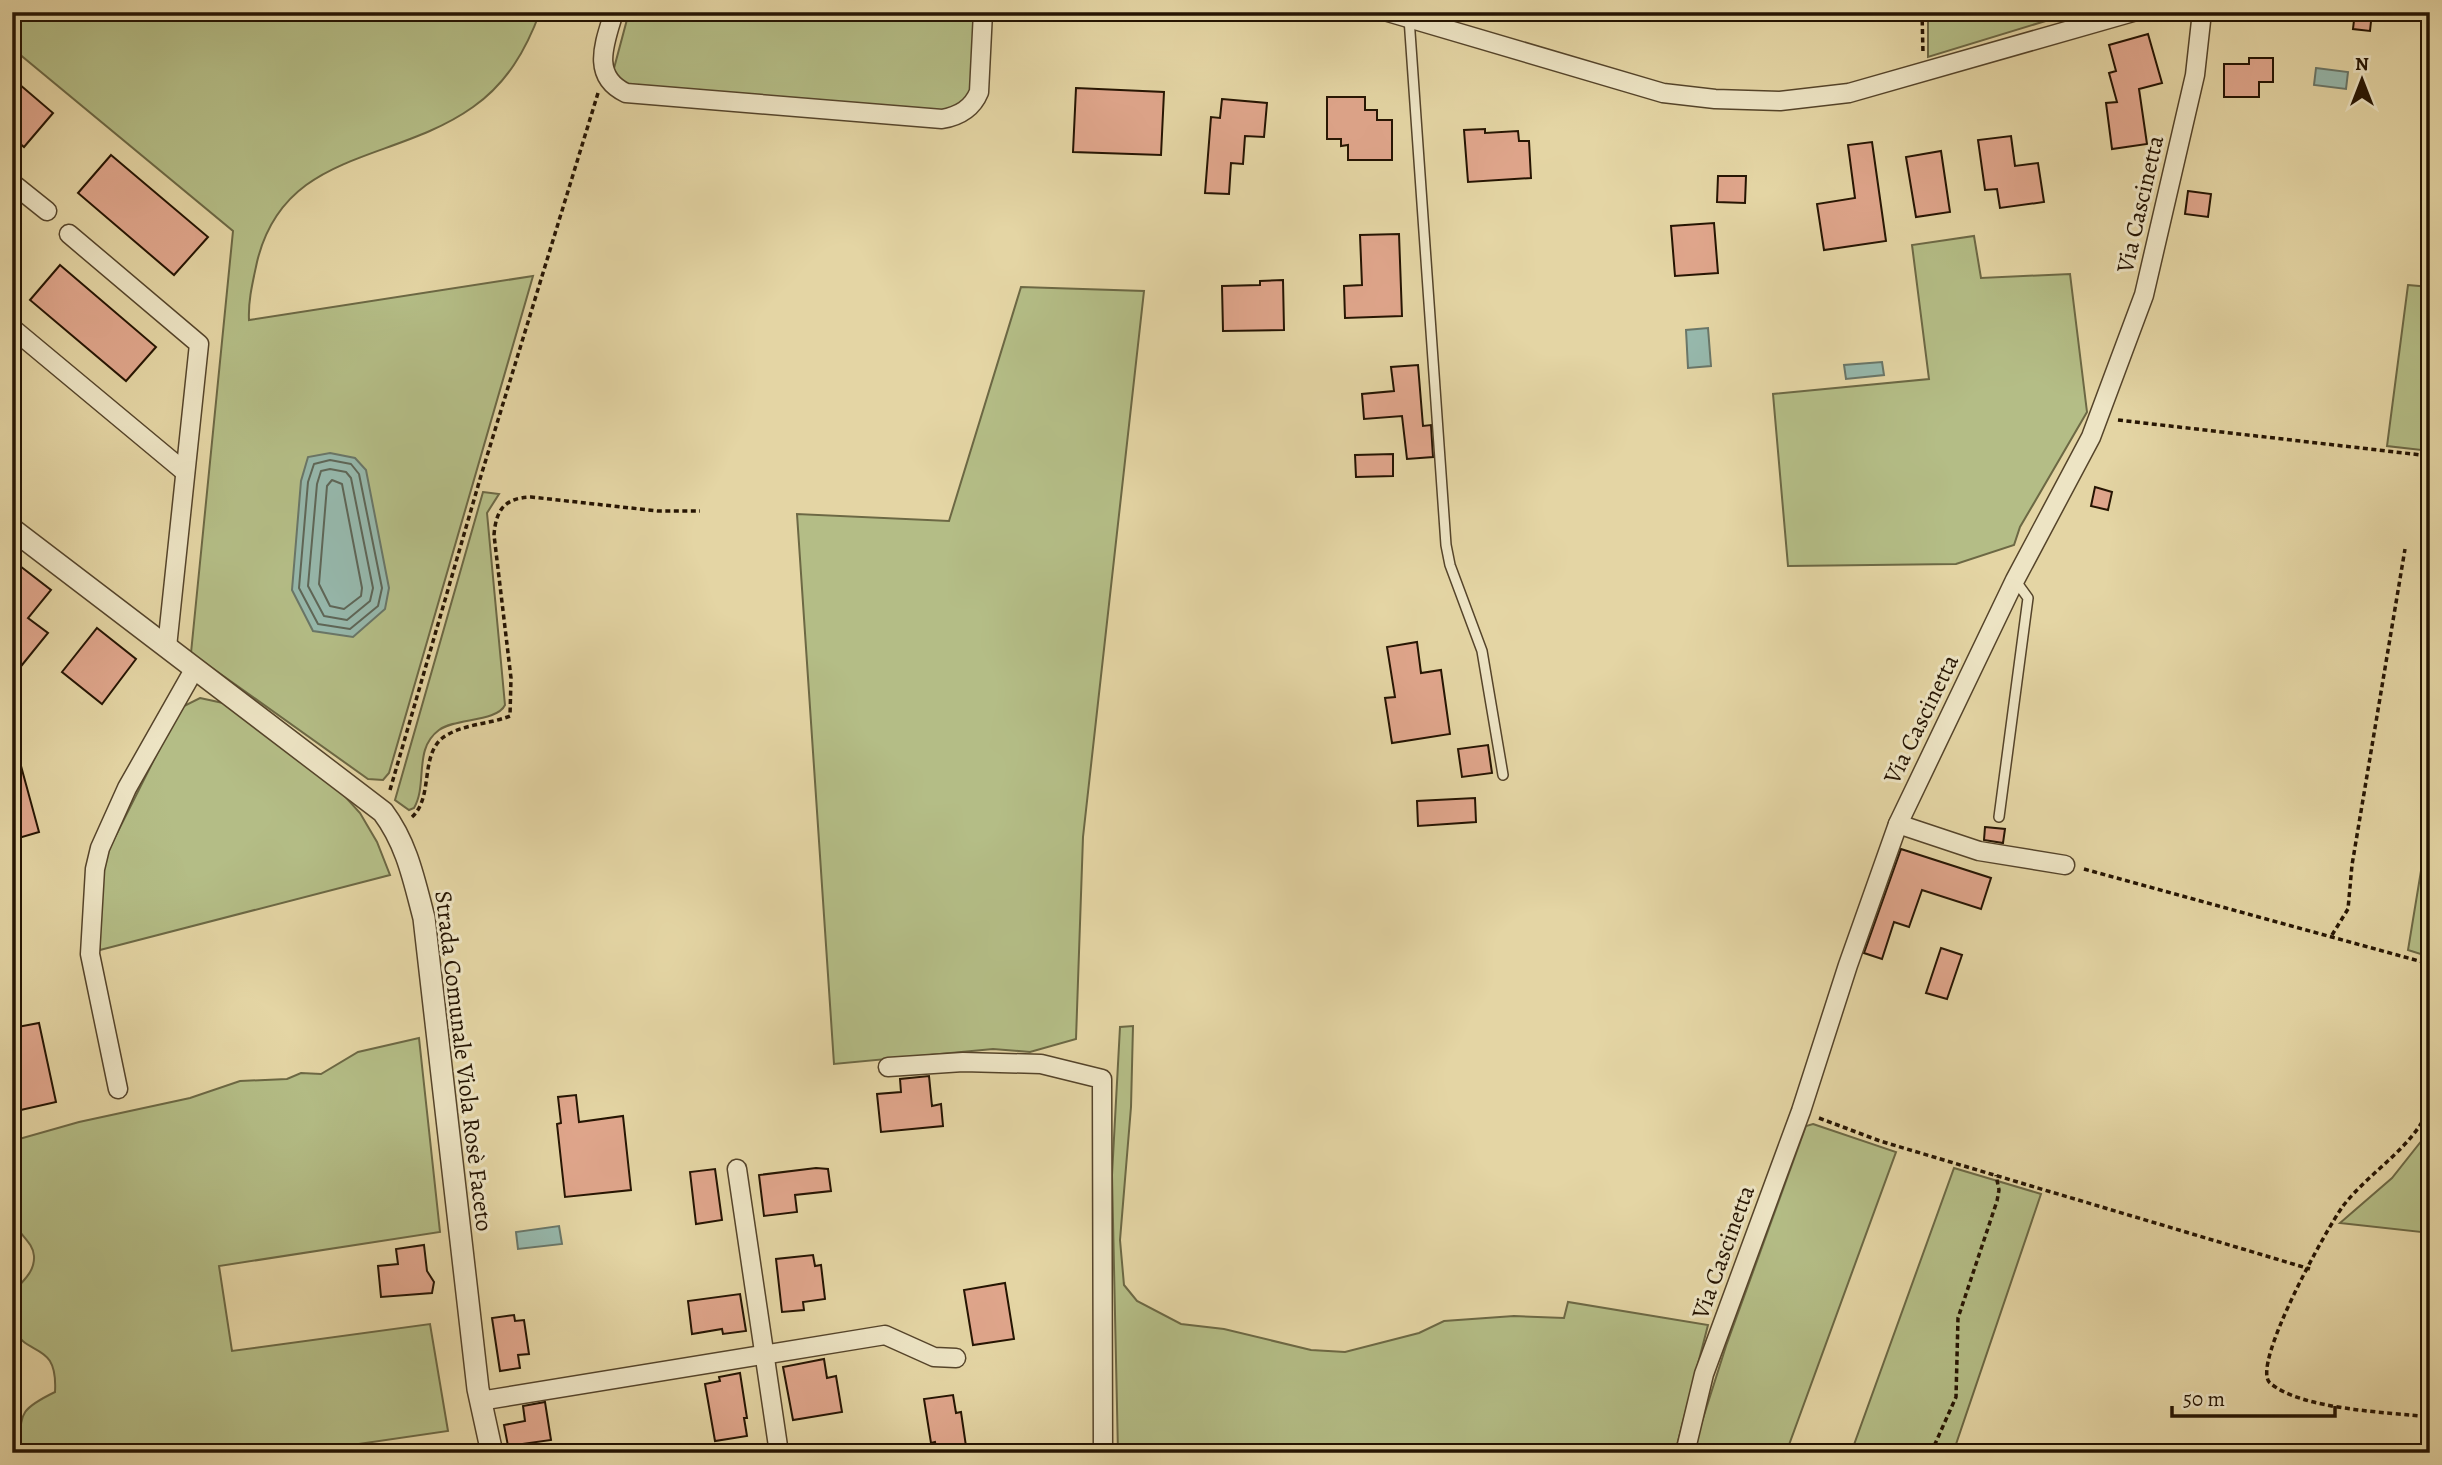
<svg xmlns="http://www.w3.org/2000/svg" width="2442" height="1465" viewBox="0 0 2442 1465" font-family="Alegreya,serif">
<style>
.green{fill:#b4bd86;stroke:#6c6844;stroke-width:2}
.water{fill:#96b8ac;stroke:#697668;stroke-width:2}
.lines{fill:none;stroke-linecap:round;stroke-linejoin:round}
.shore{stroke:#5e6657;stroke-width:2}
.building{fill:#e0a68c;stroke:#251402;stroke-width:2}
.service-casing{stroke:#55442a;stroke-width:12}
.minor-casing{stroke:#55442a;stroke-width:21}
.tertiary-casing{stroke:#55442a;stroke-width:24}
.path{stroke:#251402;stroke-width:3.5;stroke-dasharray:5 3.5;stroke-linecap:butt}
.service{stroke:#ede4c4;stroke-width:9}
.minor{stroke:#ede4c4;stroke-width:18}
.tertiary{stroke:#ede4c4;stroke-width:21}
.labels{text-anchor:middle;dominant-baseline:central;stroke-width:6;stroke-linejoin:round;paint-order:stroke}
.street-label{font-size:24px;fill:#251402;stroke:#ede4c4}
</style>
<rect width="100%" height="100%" fill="#e4d5a4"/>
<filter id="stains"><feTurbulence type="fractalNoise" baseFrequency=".00286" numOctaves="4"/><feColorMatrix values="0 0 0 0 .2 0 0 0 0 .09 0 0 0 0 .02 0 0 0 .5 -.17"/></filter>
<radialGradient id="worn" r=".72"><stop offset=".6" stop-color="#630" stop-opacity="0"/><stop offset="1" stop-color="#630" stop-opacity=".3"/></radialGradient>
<g class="green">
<path d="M12,12H540C526,50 507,83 473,107C393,164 284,149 257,262C253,281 248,300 249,320L533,276L389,773L383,780L368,779L191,653L233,231L12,48Z"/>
<path d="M629,12H976L974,85L965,103L940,114L631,88L613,72Z"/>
<path d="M1928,12H2075L1928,57Z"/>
<path d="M1974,236L1981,278L2070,274L2087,412L2020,527L2014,545L1956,564L1788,566L1773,394L1929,379L1912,245Z"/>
<path d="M2408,285L2430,287V451L2387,446Z"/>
<path d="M1021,287L1144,291L1083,837L1076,1039L1030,1052L993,1049L834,1064L797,514L949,521Z"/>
<path d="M483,492L499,494L487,513L505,705C497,722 455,718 439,730C413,749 428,784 414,808L409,810L395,800Z"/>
<path d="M200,698L223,703L333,783L360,813L377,842L390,875L100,950L96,927L102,863L180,708Z"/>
<path d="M2430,816V957L2408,950Z"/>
<path d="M1133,1026L1131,1107L1120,1240L1124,1285L1137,1301L1181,1324L1224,1329L1311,1350L1345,1352L1419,1333L1444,1321L1514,1316L1564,1318L1568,1302L1708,1325L1675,1453H1118L1112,1175L1120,1027Z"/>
<path d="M419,1038L440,1232L219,1266L232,1351L430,1324L448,1431L297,1453H19C22,1414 16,1411 55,1392C58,1339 26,1359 13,1327C10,1317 12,1303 12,1293C22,1282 35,1272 34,1256C33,1241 17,1234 13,1219C8,1195 12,1166 12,1141L79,1122L190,1098L240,1081L287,1079L301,1073L321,1074L358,1052Z"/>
<path d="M1813,1124L1896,1152L1786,1453H1692L1726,1346L1806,1126Z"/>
<path d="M2430,1130V1233L2340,1223L2392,1178Z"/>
<path d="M1954,1168L2041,1194L1953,1453H1851Z"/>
</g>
<g class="water">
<path d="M2316,68L2348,72L2346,89L2314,85Z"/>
<path d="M1708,328L1711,366L1688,368L1686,330Z"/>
<path d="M1882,362L1884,375L1846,379L1844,365Z"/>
<path d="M330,453L355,458L366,470L389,588L385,609L353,637L313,631L292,590L301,481L308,457Z"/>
<path d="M559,1226L562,1244L518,1249L516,1232Z"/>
</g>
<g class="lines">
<g class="shore">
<path d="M330,460L351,464L359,474L382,588L378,606L350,629L318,624L299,588L308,482L314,464Z"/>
<path d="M330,469L346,472L351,478L373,588L370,601L347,620L324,616L308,586L317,484L321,471Z"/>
<path d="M332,480L342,484L362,588L361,596L344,609L330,606L319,584L327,486Z"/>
</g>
</g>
<g class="building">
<path d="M2355,12H2372L2370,31L2353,29Z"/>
<path d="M2148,34L2162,83L2139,89L2147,144L2112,149L2106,103L2117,102L2109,73L2116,71L2109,45Z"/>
<path d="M2249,58H2273V82H2259V97H2224V64H2249Z"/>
<path d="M12,78L53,113L24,147L12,137Z"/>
<path d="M1076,88L1164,92L1161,155L1073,152Z"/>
<path d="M1327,97H1365V110H1377V120H1392V160H1348V145L1341,146V139H1327Z"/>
<path d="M1222,99L1267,103L1264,137L1245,136L1243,164L1231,163L1229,194L1205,193L1211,117L1220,118Z"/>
<path d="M1485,129V133L1518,131L1519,141H1529L1531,178L1468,182L1464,130Z"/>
<path d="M2011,136L2015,166L2038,163L2044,202L2000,208L1997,189L1985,190L1978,140Z"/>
<path d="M1872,142L1886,241L1824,250L1817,204L1855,198L1848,145Z"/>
<path d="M1941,151L1950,212L1916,217L1906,157Z"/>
<path d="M111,155L208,237L174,275L78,193Z"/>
<path d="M1718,176H1746L1745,203L1717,202Z"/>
<path d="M2188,191L2211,194L2208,217L2185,214Z"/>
<path d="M1714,223L1718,273L1675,276L1671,226Z"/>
<path d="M1399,234L1402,316L1345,318L1344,286L1362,285L1360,235Z"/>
<path d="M60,265L156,347L126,381L30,300Z"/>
<path d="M1283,280L1284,330L1223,331L1222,286L1260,285V281Z"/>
<path d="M1418,365L1423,426L1431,425L1433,457L1407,459L1402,416L1364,419L1362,394L1394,391L1391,367Z"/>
<path d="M1393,454V476L1356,477L1355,455Z"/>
<path d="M2095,487L2112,492L2108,510L2091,506Z"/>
<path d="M20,566L51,590L28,618L48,633L22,665L12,657V575Z"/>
<path d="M97,628L136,659L102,704L62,672Z"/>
<path d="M1417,642L1421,673L1441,670L1450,734L1392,743L1385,698L1395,697L1387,647Z"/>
<path d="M1488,745L1492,773L1462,777L1458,749Z"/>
<path d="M12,755H18L39,832L12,840Z"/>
<path d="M1475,798L1476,822L1418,826L1417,801Z"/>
<path d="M1985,827L2005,829L2003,843L1984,840Z"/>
<path d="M1901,849L1991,878L1981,909L1922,890L1909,927L1894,922L1882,959L1864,953Z"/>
<path d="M1941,948L1962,955L1947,999L1926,993Z"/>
<path d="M39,1023L56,1102L12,1112V1028Z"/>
<path d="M929,1076L932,1106L941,1104L943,1126L881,1132L877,1094L901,1092L900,1079Z"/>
<path d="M576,1095L579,1122L623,1116L631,1190L565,1197L557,1124L561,1123L558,1097Z"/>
<path d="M816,1168L828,1169L831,1191L795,1195L797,1212L764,1216L759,1175Z"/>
<path d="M715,1169L722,1220L696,1224L690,1172Z"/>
<path d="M424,1245L427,1271L434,1282L432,1293L381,1297L378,1266L398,1264L396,1249Z"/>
<path d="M813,1255L815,1266L821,1265L825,1299L803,1302L804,1310L782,1312L776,1259Z"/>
<path d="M1005,1283L1014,1339L973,1345L964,1290Z"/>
<path d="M740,1294L746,1331L723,1334L722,1329L692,1334L688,1301Z"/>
<path d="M514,1315L515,1321L524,1320L529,1354L518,1355L520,1368L500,1371L492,1318Z"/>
<path d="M824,1359L827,1378L836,1376L842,1412L793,1420L783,1367Z"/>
<path d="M740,1373L747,1418H744L747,1436L715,1441L705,1384L720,1381L719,1377Z"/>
<path d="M953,1395L956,1413L961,1412L967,1453H937L935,1442L931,1443L924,1399Z"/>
<path d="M545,1402L551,1440L508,1446L504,1425L525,1421L523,1406Z"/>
</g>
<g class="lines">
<g class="service-casing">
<g id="service">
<path d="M1409,18L1446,545L1450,565L1482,651L1503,775"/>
<path d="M1999,817L2028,598L2015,580"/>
</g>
</g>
<g class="minor-casing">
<g id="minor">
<path d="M614,12C605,42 590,76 626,93L942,119C959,116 972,109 979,92L983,12"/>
<path d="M1388,12L1663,93L1715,99L1780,101L1849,93L2133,12"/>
<path d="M12,183L47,211"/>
<path d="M69,234L199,344L167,647"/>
<path d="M12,328L185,472"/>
<path d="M1898,824L1979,851L2065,865"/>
<path d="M888,1067L963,1062L1041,1064L1102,1079L1103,1453"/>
<path d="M118,1089L90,954L95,869L100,848L127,788L195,668"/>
<path d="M737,1169L779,1453"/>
<path d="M480,1401L885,1335L934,1357L956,1358"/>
<path d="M1685,1453L1704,1374L1801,1111L1848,965L1898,824L2015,580L2091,437L2144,295L2195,75L2202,12"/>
</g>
</g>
<g class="tertiary-casing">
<path id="tertiary" d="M12,529L383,812C407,844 414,880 424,918L478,1389L492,1453"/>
</g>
<g class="path">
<path d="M1922,12L1923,53"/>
<path d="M2118,420L2430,456"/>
<path d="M390,790L480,479L598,93"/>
<path d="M412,817C435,796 418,751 447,735C465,724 490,724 510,716L511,678L494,535C496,509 505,498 531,497L658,511H700"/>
<path d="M2084,869L2430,964"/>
<path d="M2332,935L2348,909L2352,865L2405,549"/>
<path d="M2430,1107C2412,1149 2370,1171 2343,1206C2327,1228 2250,1366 2270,1383C2302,1410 2387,1412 2430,1417"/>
<path d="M1819,1118L1880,1141L2310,1269"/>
<path d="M1931,1453L1956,1397L1958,1318L1997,1201L1999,1190L1996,1175"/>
</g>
<use href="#service" class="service"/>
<use href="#minor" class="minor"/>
<use href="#tertiary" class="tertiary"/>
</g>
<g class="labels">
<g class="street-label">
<text transform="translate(2140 204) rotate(-77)">Via Cascinetta</text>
<text transform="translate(1921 719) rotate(-64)">Via Cascinetta</text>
<text transform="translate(464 1061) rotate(83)">Strada Comunale Viola Rosè Faceto</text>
<text transform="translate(1723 1252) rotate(-70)">Via Cascinetta</text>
</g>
</g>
<rect width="2442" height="1465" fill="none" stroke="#e4d5a4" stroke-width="42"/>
<rect x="14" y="14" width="2414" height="1437" fill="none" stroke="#251402" stroke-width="3.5"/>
<rect x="21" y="21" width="2400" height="1423" fill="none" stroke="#251402" stroke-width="2"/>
<g transform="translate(2362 80)" stroke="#ede4c4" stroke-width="5" paint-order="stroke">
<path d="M0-5L12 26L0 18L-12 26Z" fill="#251402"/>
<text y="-10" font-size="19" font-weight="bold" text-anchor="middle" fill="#251402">N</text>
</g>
<path d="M2172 1406v10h163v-10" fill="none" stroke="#251402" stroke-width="3.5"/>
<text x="2183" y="1406" font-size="21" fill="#251402" stroke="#ede4c4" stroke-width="5" paint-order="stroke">50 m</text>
<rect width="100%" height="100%" filter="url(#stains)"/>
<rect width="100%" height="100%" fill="url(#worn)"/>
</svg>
